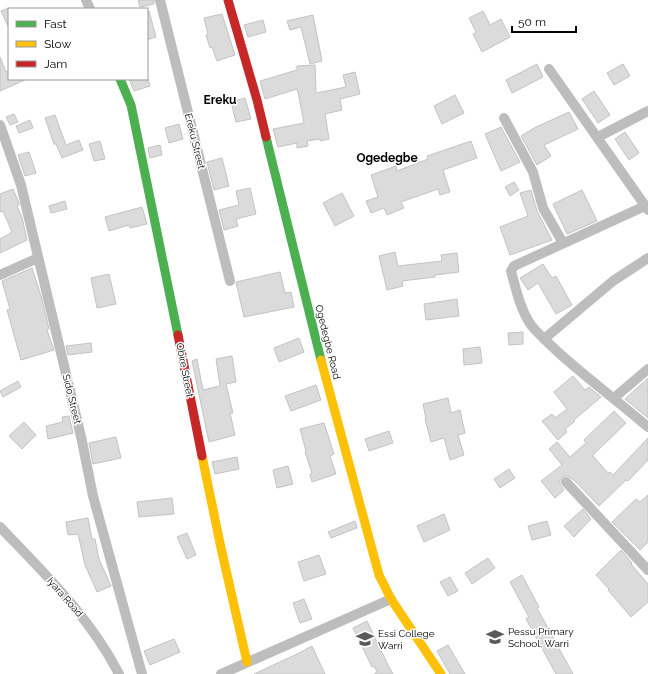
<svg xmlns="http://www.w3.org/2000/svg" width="648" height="674" viewBox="0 0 648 674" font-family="Raleway,sans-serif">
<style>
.building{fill:#dbdbdb;stroke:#c3c3c3}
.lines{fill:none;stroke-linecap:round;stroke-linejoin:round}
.street{stroke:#bdbdbd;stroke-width:10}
.fast{stroke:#4caf50;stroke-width:9}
.slow{stroke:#ffc107;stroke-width:9}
.jam{stroke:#c62828;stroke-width:9}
.labels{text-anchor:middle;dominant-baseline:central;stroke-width:3;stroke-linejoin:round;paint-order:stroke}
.street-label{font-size:10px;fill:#000;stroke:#fff}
.poi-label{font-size:10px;fill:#000;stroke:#fff;text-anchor:start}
.quarter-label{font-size:12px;font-weight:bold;fill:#000;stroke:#fff}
</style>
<rect width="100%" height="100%" fill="#fff"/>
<g class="building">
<path d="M138,0H154V4L140,7Z"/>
<path d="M9,8V28L1,11Z"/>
<path d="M149,11L156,37L147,40V12Z"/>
<path d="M483,11L490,25L501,19L510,37L482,52L473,34L476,32L469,18Z"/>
<path d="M222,14L235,55L217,61L212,47L210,48L206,35L208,34L204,18Z"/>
<path d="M313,15L322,61L310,64L301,27L290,30L287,21Z"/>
<path d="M263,20L266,32L248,37L244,25Z"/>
<path d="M0,57L6,72L9,71V79H27L0,91Z"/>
<path d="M537,64L543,77L512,93L506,80Z"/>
<path d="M623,64L630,76L614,85L607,73Z"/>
<path d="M315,65L316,93L346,87L343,75L355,72L360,94L340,99L342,110L325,114L329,139L320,141V139L307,141L308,146L297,148V143L278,147L273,129L304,123L298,92L297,89L265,99L260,81L297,70V66Z"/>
<path d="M129,79H148L150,86L134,91Z"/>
<path d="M594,91L610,115L598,123L582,99Z"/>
<path d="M455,95L464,113L442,124L434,106Z"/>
<path d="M245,98L251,119L236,122L231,102Z"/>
<path d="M569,112L578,129L544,145L551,156L537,165L521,136L534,128Z"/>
<path d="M14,114L18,122L10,125L6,117Z"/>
<path d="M55,115L66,145L79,140L83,150L62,158L56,144H54L45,118Z"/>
<path d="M30,120L33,128L19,133L16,126Z"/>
<path d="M179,124L183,139L169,143L165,128Z"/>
<path d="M501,127L520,162L501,171L485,134Z"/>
<path d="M625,132L639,153L629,160L615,139Z"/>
<path d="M100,141L105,159L94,161L89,144Z"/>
<path d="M471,141L477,158L443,170L450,192L440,195L438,189L401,202L404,208L387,215L384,208L371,213L366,201L378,197L371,175L396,166L397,171L428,159L427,156Z"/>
<path d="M160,145L162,155L150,158L148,148Z"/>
<path d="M29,152L36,173L25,176L18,155Z"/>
<path d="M222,158L229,186L214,190L207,162Z"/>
<path d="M514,182L519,190L510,196L505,187Z"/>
<path d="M250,188L256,214L236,219L238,226L224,230L219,210L239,205L236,191Z"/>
<path d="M13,189L19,203V205L17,206L22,217L27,240L0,253V239L12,232L3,211L0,212V194Z"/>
<path d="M531,190L537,211L552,240L510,255L500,227L528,216L520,193Z"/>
<path d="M582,190L597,221L567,234L553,204Z"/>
<path d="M342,193L354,216L335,226L323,203Z"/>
<path d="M65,201L67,209L51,213L49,206Z"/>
<path d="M142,207L147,224L130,228L129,225L109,231L105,217Z"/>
<path d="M395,252L398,266L442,261L441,255L457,253L459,272L435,275V277L402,281L403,286L387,290L379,256Z"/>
<path d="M543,264L552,278L556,276L572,305L556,314L538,283L528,290L520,278Z"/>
<path d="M32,268L42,299L49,329L47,330L54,350L21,360L7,310L10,309L2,281Z"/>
<path d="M280,272L285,293L291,292L294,307L244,317L236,282Z"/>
<path d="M109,274L116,304L97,308L91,278Z"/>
<path d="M457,299L459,316L426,320L424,304Z"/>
<path d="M523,332V344L509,345L508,333Z"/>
<path d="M299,338L304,352L279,362L274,348Z"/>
<path d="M91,343L92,352L68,355L66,346Z"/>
<path d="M480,347L482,363L464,365L463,349Z"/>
<path d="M232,356L236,382L226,384L233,413H230L235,435L209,442L192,361L197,359L203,390L220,386L216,359Z"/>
<path d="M573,376L585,390L589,387L601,397L574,420L575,421L565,429L567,432L558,440L542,421L552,414L555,418L567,409L554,392Z"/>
<path d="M648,378V418L625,399Z"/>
<path d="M18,381L21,387L3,397L0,391Z"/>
<path d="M316,385L321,400L291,411L285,396Z"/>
<path d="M448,398L451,413L460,410L465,433L458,435L464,455L450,460L444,438L431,442L425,419H426L423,404Z"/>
<path d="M614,411L626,423L593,455V456L608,473L610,472L613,475L648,438V460L628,481L626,480L599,506L575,481L568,476H564L560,480V484L564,490L555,498L541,481L562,465L549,449L557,442L570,457L586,443L584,440Z"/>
<path d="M69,416L73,433L48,439L46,426L63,422L62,417Z"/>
<path d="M24,422L36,435L22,449L9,436Z"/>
<path d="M324,423L334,454L330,456L336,474L312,482L310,474L312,473L305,452L306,451L300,429Z"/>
<path d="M389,431L393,443L369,451L365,439Z"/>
<path d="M116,437L121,458L93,464L89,443Z"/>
<path d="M237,457L239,469L215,474L212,462Z"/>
<path d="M288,466L293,484L277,488L273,470Z"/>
<path d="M509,469L515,478L500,488L494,479Z"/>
<path d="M648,495V542L640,550L612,522L636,499L640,502Z"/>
<path d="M172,498L174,514L139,517L137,502Z"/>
<path d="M583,509L591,519L574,537L564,526Z"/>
<path d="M444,514L450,530L424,542L417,526Z"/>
<path d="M88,518L92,539H95L99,559L111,586L97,592L85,565L78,534L68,535L66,522Z"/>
<path d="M355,521L357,528L331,538L328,532Z"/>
<path d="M547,521L551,535L532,540L528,526Z"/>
<path d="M187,533L196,555L187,559L177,537Z"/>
<path d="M621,550L632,563L631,564L648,584V602L631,617L608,590L609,589L596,575Z"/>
<path d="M319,555L326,574L304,581L298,562Z"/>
<path d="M488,558L495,568L472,584L465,573Z"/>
<path d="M522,575L539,607L537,608L573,674H556L526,619L529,617L510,582Z"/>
<path d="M450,577L458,591L448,596L440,582Z"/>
<path d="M304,599L312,619L300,623L293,603Z"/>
<path d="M367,621L389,667L393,674H374L377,672L374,666L372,667L353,628Z"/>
<path d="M174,639L180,652L150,665L144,651Z"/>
<path d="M448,645L465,674H450L437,651Z"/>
<path d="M312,646L325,674H254L299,653Z"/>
</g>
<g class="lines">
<g class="street">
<path d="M86,0L90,9"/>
<path d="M160,0L230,281"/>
<path d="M549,69L648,210"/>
<path d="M504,118L533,172L543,208L563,243"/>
<path d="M0,125L21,185L82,441L93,496L142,674"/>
<path d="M598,137L648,111"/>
<path d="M645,206L514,266L511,271C516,289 520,309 531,325C539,335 550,344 559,353C588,379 619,402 648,427"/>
<path d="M0,275L38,258"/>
<path d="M544,339L613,281L648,258"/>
<path d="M614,398L648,369"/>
<path d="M566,482L648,570"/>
<path d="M0,527C44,573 90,617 119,674"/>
<path d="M221,674L391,599"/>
</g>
<g class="fast">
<path d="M120,79L131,105L178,335"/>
<path d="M266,137L321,360"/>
</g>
<g class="slow">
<path d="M321,360L379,575L391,599L441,674"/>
<path d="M202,456L221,548L247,662"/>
</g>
<g class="jam">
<path d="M228,0L257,100L266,137"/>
<path d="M178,335L202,456"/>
</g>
</g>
<defs>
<g id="school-bare" transform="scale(1.38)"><path d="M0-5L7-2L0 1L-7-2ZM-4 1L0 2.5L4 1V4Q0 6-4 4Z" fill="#595959" stroke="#fff" stroke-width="2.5" paint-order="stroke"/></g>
</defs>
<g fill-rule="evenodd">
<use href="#school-bare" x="495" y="637"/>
<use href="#school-bare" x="365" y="639"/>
</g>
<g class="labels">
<g class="street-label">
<text transform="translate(195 141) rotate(76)">Ereku Street</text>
<text transform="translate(328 342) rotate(76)">Ogedegbe Road</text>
<text transform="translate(185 370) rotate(79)">Obire Street</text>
<text transform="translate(72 399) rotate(76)">Sido Street</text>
<text transform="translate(65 597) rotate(49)">Iyara Road</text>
</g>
<g class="poi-label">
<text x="508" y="631">Pessu Primary<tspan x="508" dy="12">School, Warri</tspan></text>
<text x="378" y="633">Essi College<tspan x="378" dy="12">Warri</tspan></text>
</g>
<g class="quarter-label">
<text x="220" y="100">Ereku</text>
<text x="387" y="158">Ogedegbe</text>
</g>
</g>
<rect x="8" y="8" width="140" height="72" fill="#ffffff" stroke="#999999"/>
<rect x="16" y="21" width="20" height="6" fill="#4caf50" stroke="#999999"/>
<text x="44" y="28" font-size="12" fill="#000000">Fast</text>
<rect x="16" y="41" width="20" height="6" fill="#ffc107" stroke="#999999"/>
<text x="44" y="48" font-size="12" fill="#000000">Slow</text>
<rect x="16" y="61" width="20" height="6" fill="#c62828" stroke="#999999"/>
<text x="44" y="68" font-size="12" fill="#000000">Jam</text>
<path d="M512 26v6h64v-6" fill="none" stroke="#000000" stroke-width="2"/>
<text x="518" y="26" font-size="12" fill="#000000" stroke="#ffffff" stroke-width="3" paint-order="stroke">50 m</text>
</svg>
